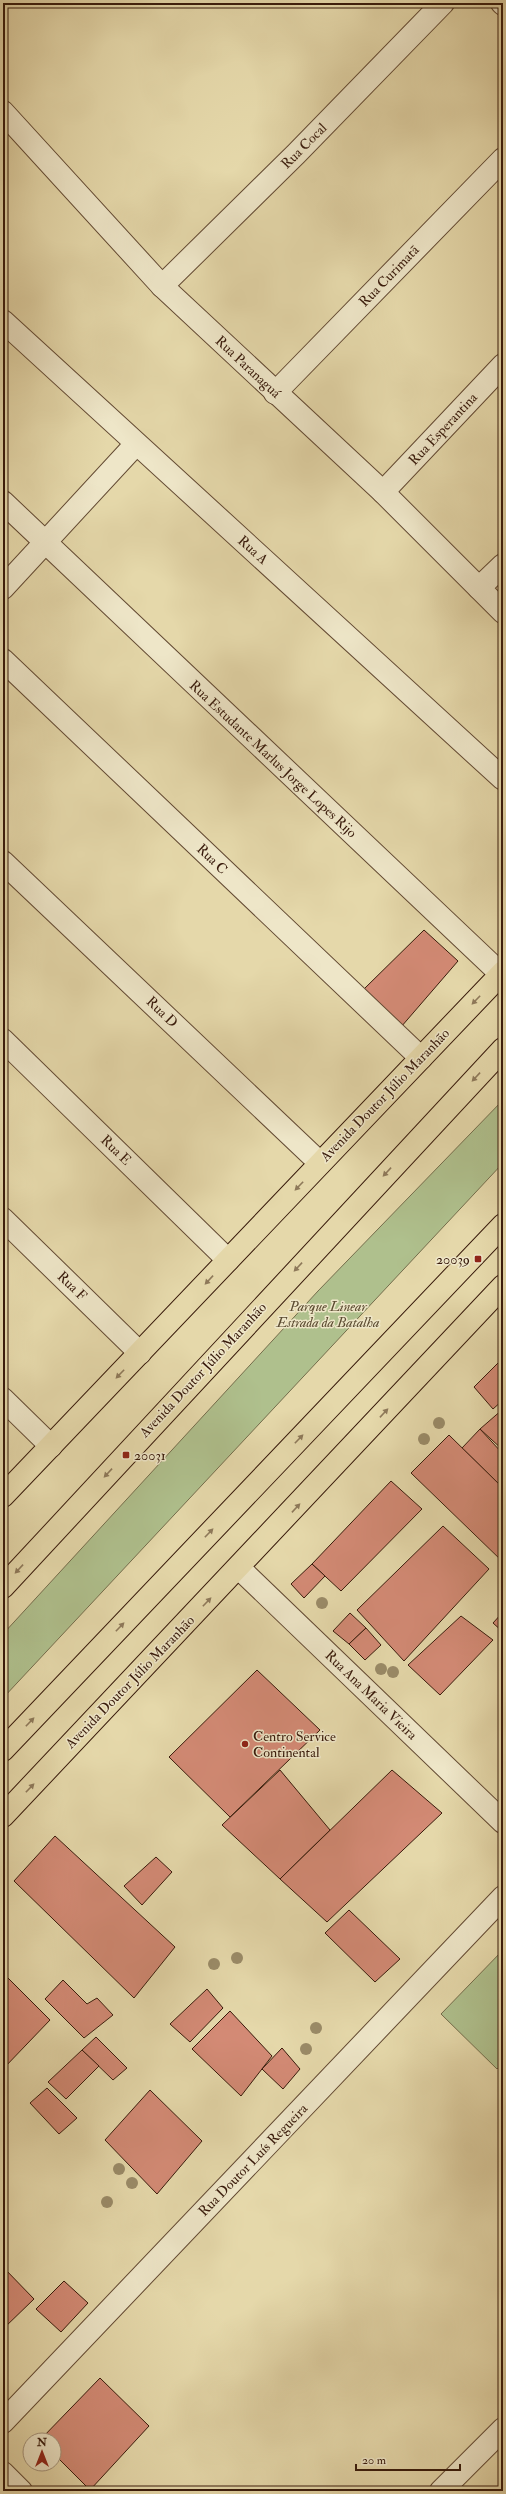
<svg xmlns="http://www.w3.org/2000/svg" width="506" height="2494" viewBox="0 0 506 2494" font-family="'IM FELL Double Pica',serif">
<style>
.green{fill:#afc08d;stroke:#746d4c}
.building{fill:#d38a75;stroke:#381a0b}
.lines{fill:none;stroke-linecap:round;stroke-linejoin:round}
.minor-casing{stroke:#634a33;stroke-width:24}
.major-casing{stroke:#381a0b;stroke-width:24}
.highway-casing{stroke:#381a0b;stroke-width:24}
.minor{stroke:#eee6c8;stroke-width:22}
.major{stroke:#e5d8aa;stroke-width:22}
.highway{stroke:#e5d8aa;stroke-width:22}
.tree{fill:#9a8b68}
.oneway{fill:#8e795a}
.poi-dot{fill:#8f2418;stroke:#eee6c8;stroke-width:1.5}
.labels{text-anchor:middle;dominant-baseline:central;stroke-width:3;stroke-linejoin:round;paint-order:stroke}
.street-label{font-size:14px;fill:#381a0b;stroke:#eee6c8}
.poi-label{font-size:14px;fill:#381a0b;stroke:#eee6c8;text-anchor:start}
.park-label{font-size:14px;font-style:italic;fill:#5c4c32;stroke:#eee6c8}
</style>
<rect width="100%" height="100%" fill="#e5d8aa"/>
<filter id="stains"><feTurbulence type="fractalNoise" baseFrequency=".005" numOctaves="4"/><feColorMatrix values="0 0 0 0 .2 0 0 0 0 .09 0 0 0 0 .02 0 0 0 .5 -.17"/></filter>
<radialGradient id="worn" r=".72"><stop offset=".6" stop-color="#630" stop-opacity="0"/><stop offset="1" stop-color="#630" stop-opacity=".3"/></radialGradient>
<g class="green">
<path d="M503,1100V1163L3,1698V1634L318,1291Z"/>
<path d="M503,1950V2063L497,2069L441,2014Z"/>
</g>
<g class="building">
<path d="M424,930L458,961L401,1027L363,990Z"/>
<path d="M503,1358V1390L501,1393L503,1400L493,1409L474,1387Z"/>
<path d="M503,1409V1450L480,1429Z"/>
<path d="M480,1429L503,1454V1488L462,1448Z"/>
<path d="M449,1435L503,1488V1562L411,1473Z"/>
<path d="M391,1481L422,1509L341,1591L312,1564Z"/>
<path d="M443,1526L489,1569L404,1661L357,1610Z"/>
<path d="M312,1564L325,1576L304,1598L291,1584Z"/>
<path d="M503,1612V1632L493,1623Z"/>
<path d="M350,1613L366,1628L349,1644L333,1631Z"/>
<path d="M461,1616L493,1640L440,1695L408,1665Z"/>
<path d="M366,1628L381,1645L365,1660L349,1644Z"/>
<path d="M257,1670L320,1730L230,1817L169,1757Z"/>
<path d="M280,1770L330,1830L280,1879L222,1825Z"/>
<path d="M392,1770L442,1813L327,1922L280,1879Z"/>
<path d="M55,1836L175,1947L134,1998L14,1881Z"/>
<path d="M156,1857L172,1872L142,1905L124,1886Z"/>
<path d="M349,1910L400,1959L375,1982L325,1933Z"/>
<path d="M3,1973L50,2020L3,2069Z"/>
<path d="M63,1980L87,2004L97,1998L113,2015L84,2038L45,1999Z"/>
<path d="M207,1989L223,2008L190,2042L170,2024Z"/>
<path d="M230,2011L272,2056L241,2096L192,2049Z"/>
<path d="M96,2037L127,2068L113,2080L82,2050Z"/>
<path d="M282,2048L300,2069L283,2089L262,2069Z"/>
<path d="M82,2050L99,2066L66,2099L48,2082Z"/>
<path d="M47,2088L77,2118L59,2134L30,2103Z"/>
<path d="M150,2090L202,2141L157,2194L105,2140Z"/>
<path d="M3,2267L34,2299L3,2329Z"/>
<path d="M64,2281L88,2303L61,2332L36,2309Z"/>
<path d="M100,2378L149,2426L90,2490L54,2454V2440H40Z"/>
</g>
<g class="lines">
<g class="minor-casing">
<g id="minor">
<path d="M502,3L503,4"/>
<path d="M3,112L162,286L383,492L503,612"/>
<path d="M162,286L296,154L443,3"/>
<path d="M3,321L503,779"/>
<path d="M275,393L503,159"/>
<path d="M383,492L503,365"/>
<path d="M3,502L501,974"/>
<path d="M3,588L136,444"/>
<path d="M479,588L503,565"/>
<path d="M3,660L421,1058"/>
<path d="M3,862L320,1163"/>
<path d="M3,1040L228,1260"/>
<path d="M3,1219L140,1353"/>
<path d="M3,1399L51,1446"/>
<path d="M239,1568L503,1822"/>
<path d="M3,2422L503,1897"/>
<path d="M3,2473L21,2491"/>
<path d="M441,2491L503,2429"/>
</g>
</g>
<g class="major-casing">
<g id="major">
<path d="M3,1496L503,972"/>
<path d="M3,1816L503,1286"/>
</g>
</g>
<g class="highway-casing">
<g id="highway">
<path d="M3,1587L503,1049"/>
<path d="M3,1750L503,1225"/>
</g>
</g>
<use href="#minor" class="minor"/>
<use href="#major" class="major"/>
<use href="#highway" class="highway"/>
</g>
<g class="tree">
<circle cx="439" cy="1423" r="6"/>
<circle cx="424" cy="1439" r="6"/>
<circle cx="322" cy="1603" r="6"/>
<circle cx="381" cy="1669" r="6"/>
<circle cx="393" cy="1672" r="6"/>
<circle cx="237" cy="1958" r="6"/>
<circle cx="214" cy="1964" r="6"/>
<circle cx="316" cy="2028" r="6"/>
<circle cx="306" cy="2049" r="6"/>
<circle cx="119" cy="2169" r="6"/>
<circle cx="132" cy="2183" r="6"/>
<circle cx="107" cy="2202" r="6"/>
</g>
<defs><path id="oneway-solid" d="M-6-.8H1V-3.2L6.5 0L1 3.2V.8H-6Z"/></defs>
<g class="oneway">
<use href="#oneway-solid" transform="translate(476 1000) rotate(134)"/>
<use href="#oneway-solid" transform="translate(476 1077) rotate(133)"/>
<use href="#oneway-solid" transform="translate(387 1172) rotate(133)"/>
<use href="#oneway-solid" transform="translate(299 1186) rotate(134)"/>
<use href="#oneway-solid" transform="translate(298 1267) rotate(133)"/>
<use href="#oneway-solid" transform="translate(209 1280) rotate(133)"/>
<use href="#oneway-solid" transform="translate(120 1374) rotate(134)"/>
<use href="#oneway-solid" transform="translate(384 1413) rotate(-47)"/>
<use href="#oneway-solid" transform="translate(299 1439) rotate(-46)"/>
<use href="#oneway-solid" transform="translate(108 1473) rotate(133)"/>
<use href="#oneway-solid" transform="translate(296 1508) rotate(-47)"/>
<use href="#oneway-solid" transform="translate(209 1533) rotate(-46)"/>
<use href="#oneway-solid" transform="translate(19 1569) rotate(133)"/>
<use href="#oneway-solid" transform="translate(207 1602) rotate(-46)"/>
<use href="#oneway-solid" transform="translate(120 1627) rotate(-46)"/>
<use href="#oneway-solid" transform="translate(30 1722) rotate(-46)"/>
<use href="#oneway-solid" transform="translate(30 1788) rotate(-46)"/>
</g>
<g class="poi-dot">
<rect x="474" y="1255" width="8" height="8" rx="2"/>
<rect x="122" y="1451" width="8" height="8" rx="2"/>
<circle cx="245" cy="1744" r="4"/>
</g>
<g class="labels">
<g class="street-label">
<text transform="translate(304 146) rotate(-45)">Rua Cocal</text>
<text transform="translate(389 276) rotate(-46)">Rua Curimatã</text>
<text transform="translate(248 367) rotate(43)">Rua Paranaguá</text>
<text transform="translate(443 429) rotate(-47)">Rua Esperantina</text>
<text transform="translate(253 550) rotate(42)">Rua A</text>
<text transform="translate(273 759) rotate(43)">Rua Estudante Marlus Jorge Lopes Rijo</text>
<text transform="translate(212 859) rotate(44)">Rua C</text>
<text transform="translate(162 1012) rotate(44)">Rua D</text>
<text transform="translate(385 1095) rotate(-46)">Avenida Doutor Júlio Maranhão</text>
<text transform="translate(116 1150) rotate(44)">Rua E</text>
<text transform="translate(72 1286) rotate(44)">Rua F</text>
<text transform="translate(203 1370) rotate(-47)">Avenida Doutor Júlio Maranhão</text>
<text transform="translate(130 1682) rotate(-46)">Avenida Doutor Júlio Maranhão</text>
<text transform="translate(371 1695) rotate(44)">Rua Ana Maria Vieira</text>
<text transform="translate(253 2160) rotate(-46)">Rua Doutor Luís Regueira</text>
</g>
<g class="poi-label">
<text x="470" y="1259" text-anchor="end">20039</text>
<text x="134" y="1455">20031</text>
<text x="253" y="1736">Centro Service<tspan x="253" dy="16">Continental</tspan></text>
</g>
<g class="park-label">
<text x="328" y="1306">Parque Linear<tspan x="328" dy="16">Estrada da Batalha</tspan></text>
</g>
</g>
<rect width="506" height="2494" fill="none" stroke="#e5d8aa" stroke-width="16"/>
<rect x="4" y="4" width="498" height="2486" fill="none" stroke="#381a0b" stroke-width="2"/>
<rect x="8" y="8" width="490" height="2478" fill="none" stroke="#381a0b"/>
<g transform="translate(42 2452)"><circle r="19" fill="#eee6c8" stroke="#a5947c"/>
<path d="M0-3L7 15L0 10L-7 15Z" fill="#8f2418"/>
<text y="-6" font-size="11" font-weight="bold" text-anchor="middle" fill="#381a0b">N</text>
</g>
<path d="M356 2464v6h104v-6" fill="none" stroke="#381a0b" stroke-width="2"/>
<text x="362" y="2464" font-size="12" fill="#381a0b" stroke="#eee6c8" stroke-width="3" paint-order="stroke">20 m</text>
<rect width="100%" height="100%" filter="url(#stains)"/>
<rect width="100%" height="100%" fill="url(#worn)"/>
</svg>
